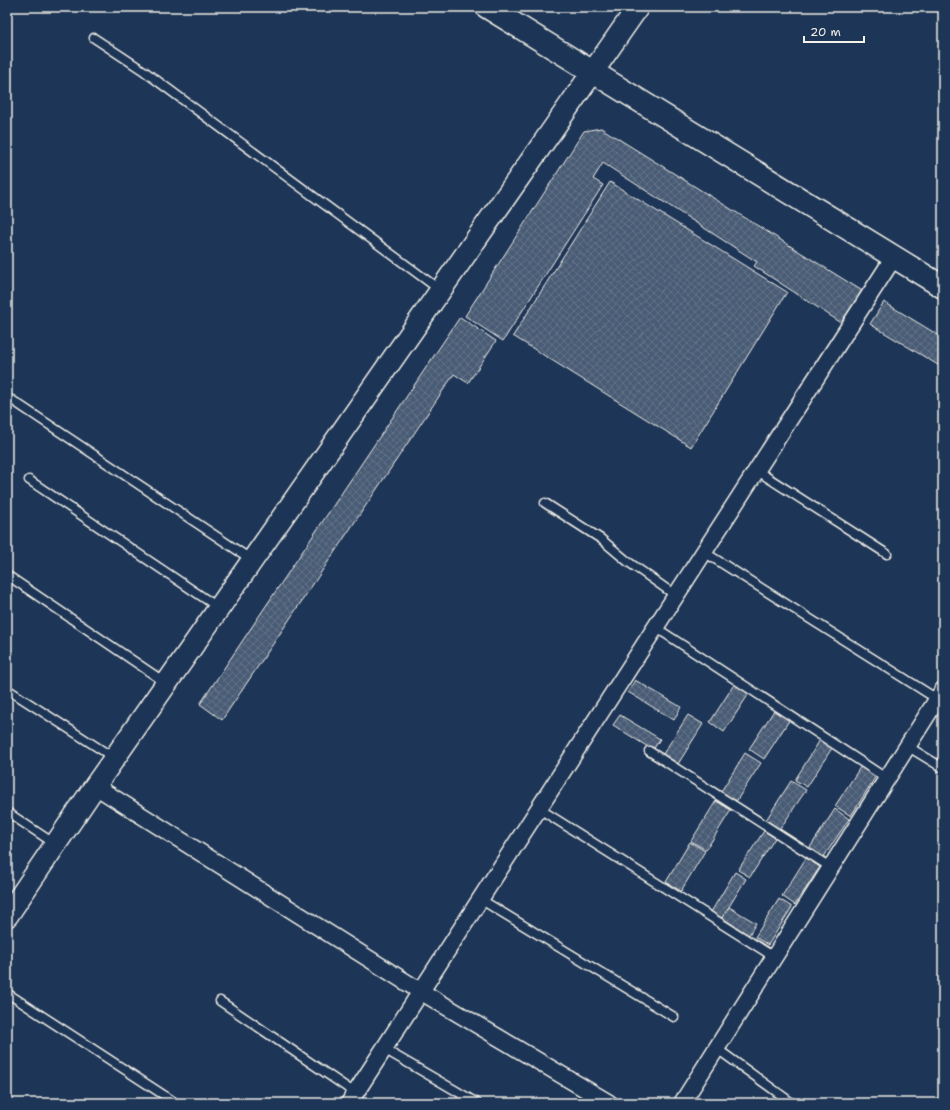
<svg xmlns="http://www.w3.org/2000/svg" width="950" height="1110" viewBox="0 0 950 1110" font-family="'Shantell Sans',sans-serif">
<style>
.building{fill:url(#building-cross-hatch);stroke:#f4f1e8}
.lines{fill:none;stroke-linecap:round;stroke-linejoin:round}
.service-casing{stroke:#f4f1e8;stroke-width:11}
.minor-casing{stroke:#f4f1e8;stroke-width:19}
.tertiary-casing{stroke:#f4f1e8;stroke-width:24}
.secondary-casing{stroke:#f4f1e8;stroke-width:25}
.service{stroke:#1d3557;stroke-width:8}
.minor{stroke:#1d3557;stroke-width:16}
.tertiary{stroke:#1d3557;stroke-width:21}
.secondary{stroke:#1d3557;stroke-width:22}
</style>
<defs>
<pattern id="building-cross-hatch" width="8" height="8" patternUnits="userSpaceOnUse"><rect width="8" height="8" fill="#485b74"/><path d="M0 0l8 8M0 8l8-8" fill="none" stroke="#637388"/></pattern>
</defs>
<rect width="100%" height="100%" fill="#1d3557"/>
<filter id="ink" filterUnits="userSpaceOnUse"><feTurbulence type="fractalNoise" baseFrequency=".025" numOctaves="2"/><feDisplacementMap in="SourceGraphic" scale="8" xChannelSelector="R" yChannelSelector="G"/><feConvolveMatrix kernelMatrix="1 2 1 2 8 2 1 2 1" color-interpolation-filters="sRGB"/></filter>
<g filter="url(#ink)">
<g class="building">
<path d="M601,128L864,292L843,324L754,266L757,262L603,163L593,179L603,185L503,341L465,316L584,131Z"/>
<path d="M610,182L787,292L691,447L513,336Z"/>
<path d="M884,302L943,338V368L870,324Z"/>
<path d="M460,317L496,341L468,383L454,374L222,720L200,704Z"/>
<path d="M635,680L681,707L674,720L628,692Z"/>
<path d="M735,683L750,692L724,732L710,722Z"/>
<path d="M775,709L790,719L764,759L749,749Z"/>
<path d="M620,715L660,739L653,750L613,725Z"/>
<path d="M688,715L703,724L678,764L663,754Z"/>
<path d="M820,740L832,748L807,787L795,780Z"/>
<path d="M745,753L761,763L735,803L720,793Z"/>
<path d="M861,766L876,776L851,816L835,806Z"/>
<path d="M791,781L806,790L780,829L766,820Z"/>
<path d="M716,801L731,810L706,850L691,841Z"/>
<path d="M835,809L849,819L823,858L809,849Z"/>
<path d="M764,831L775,838L750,877L738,870Z"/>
<path d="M690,842L705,851L681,891L666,882Z"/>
<path d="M806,858L820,867L795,905L782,896Z"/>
<path d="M735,872L746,879L722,918L711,912Z"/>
<path d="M779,899L792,907L768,945L755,937Z"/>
<path d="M729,907L756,923L749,935L722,918Z"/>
</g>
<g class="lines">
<g class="service-casing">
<g id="service">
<path d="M94,38L144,71L440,290"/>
<path d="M12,400L252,560"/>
<path d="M756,470L887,554"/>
<path d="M29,480L219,608"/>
<path d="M545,503L601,539L627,561L675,595"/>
<path d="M704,552L937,699"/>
<path d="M7,575L166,683"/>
<path d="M655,627L886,778"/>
<path d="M7,689L114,758"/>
<path d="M907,746L943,768"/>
<path d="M649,751L830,867"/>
<path d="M538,808L774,957"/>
<path d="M7,812L55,844"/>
<path d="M480,899L674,1017"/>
<path d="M7,993L176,1103"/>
<path d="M220,1001L355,1093"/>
<path d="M716,1048L792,1103"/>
<path d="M384,1049L477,1103"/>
</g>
</g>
<g class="minor-casing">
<g id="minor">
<path d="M95,786L420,991L609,1103"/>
<path d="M349,1103L894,257"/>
<path d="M682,1103L943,690"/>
</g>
</g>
<g class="tertiary-casing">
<path id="tertiary" d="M7,916L95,786L638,7"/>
</g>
<g class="secondary-casing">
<path id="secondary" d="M487,7L943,287"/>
</g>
<use href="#service" class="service"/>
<use href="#minor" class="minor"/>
<use href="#tertiary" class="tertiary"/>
<use href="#secondary" class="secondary"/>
</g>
</g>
<rect width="950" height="1110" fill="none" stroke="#1d3557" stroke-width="24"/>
<rect x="12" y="12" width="926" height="1086" fill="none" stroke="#f4f1e8" stroke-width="1.5" filter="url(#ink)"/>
<path d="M804 36v6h60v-6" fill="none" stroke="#f4f1e8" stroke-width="2"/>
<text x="810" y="36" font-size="12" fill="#f4f1e8" stroke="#1d3557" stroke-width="3" paint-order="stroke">20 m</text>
</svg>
